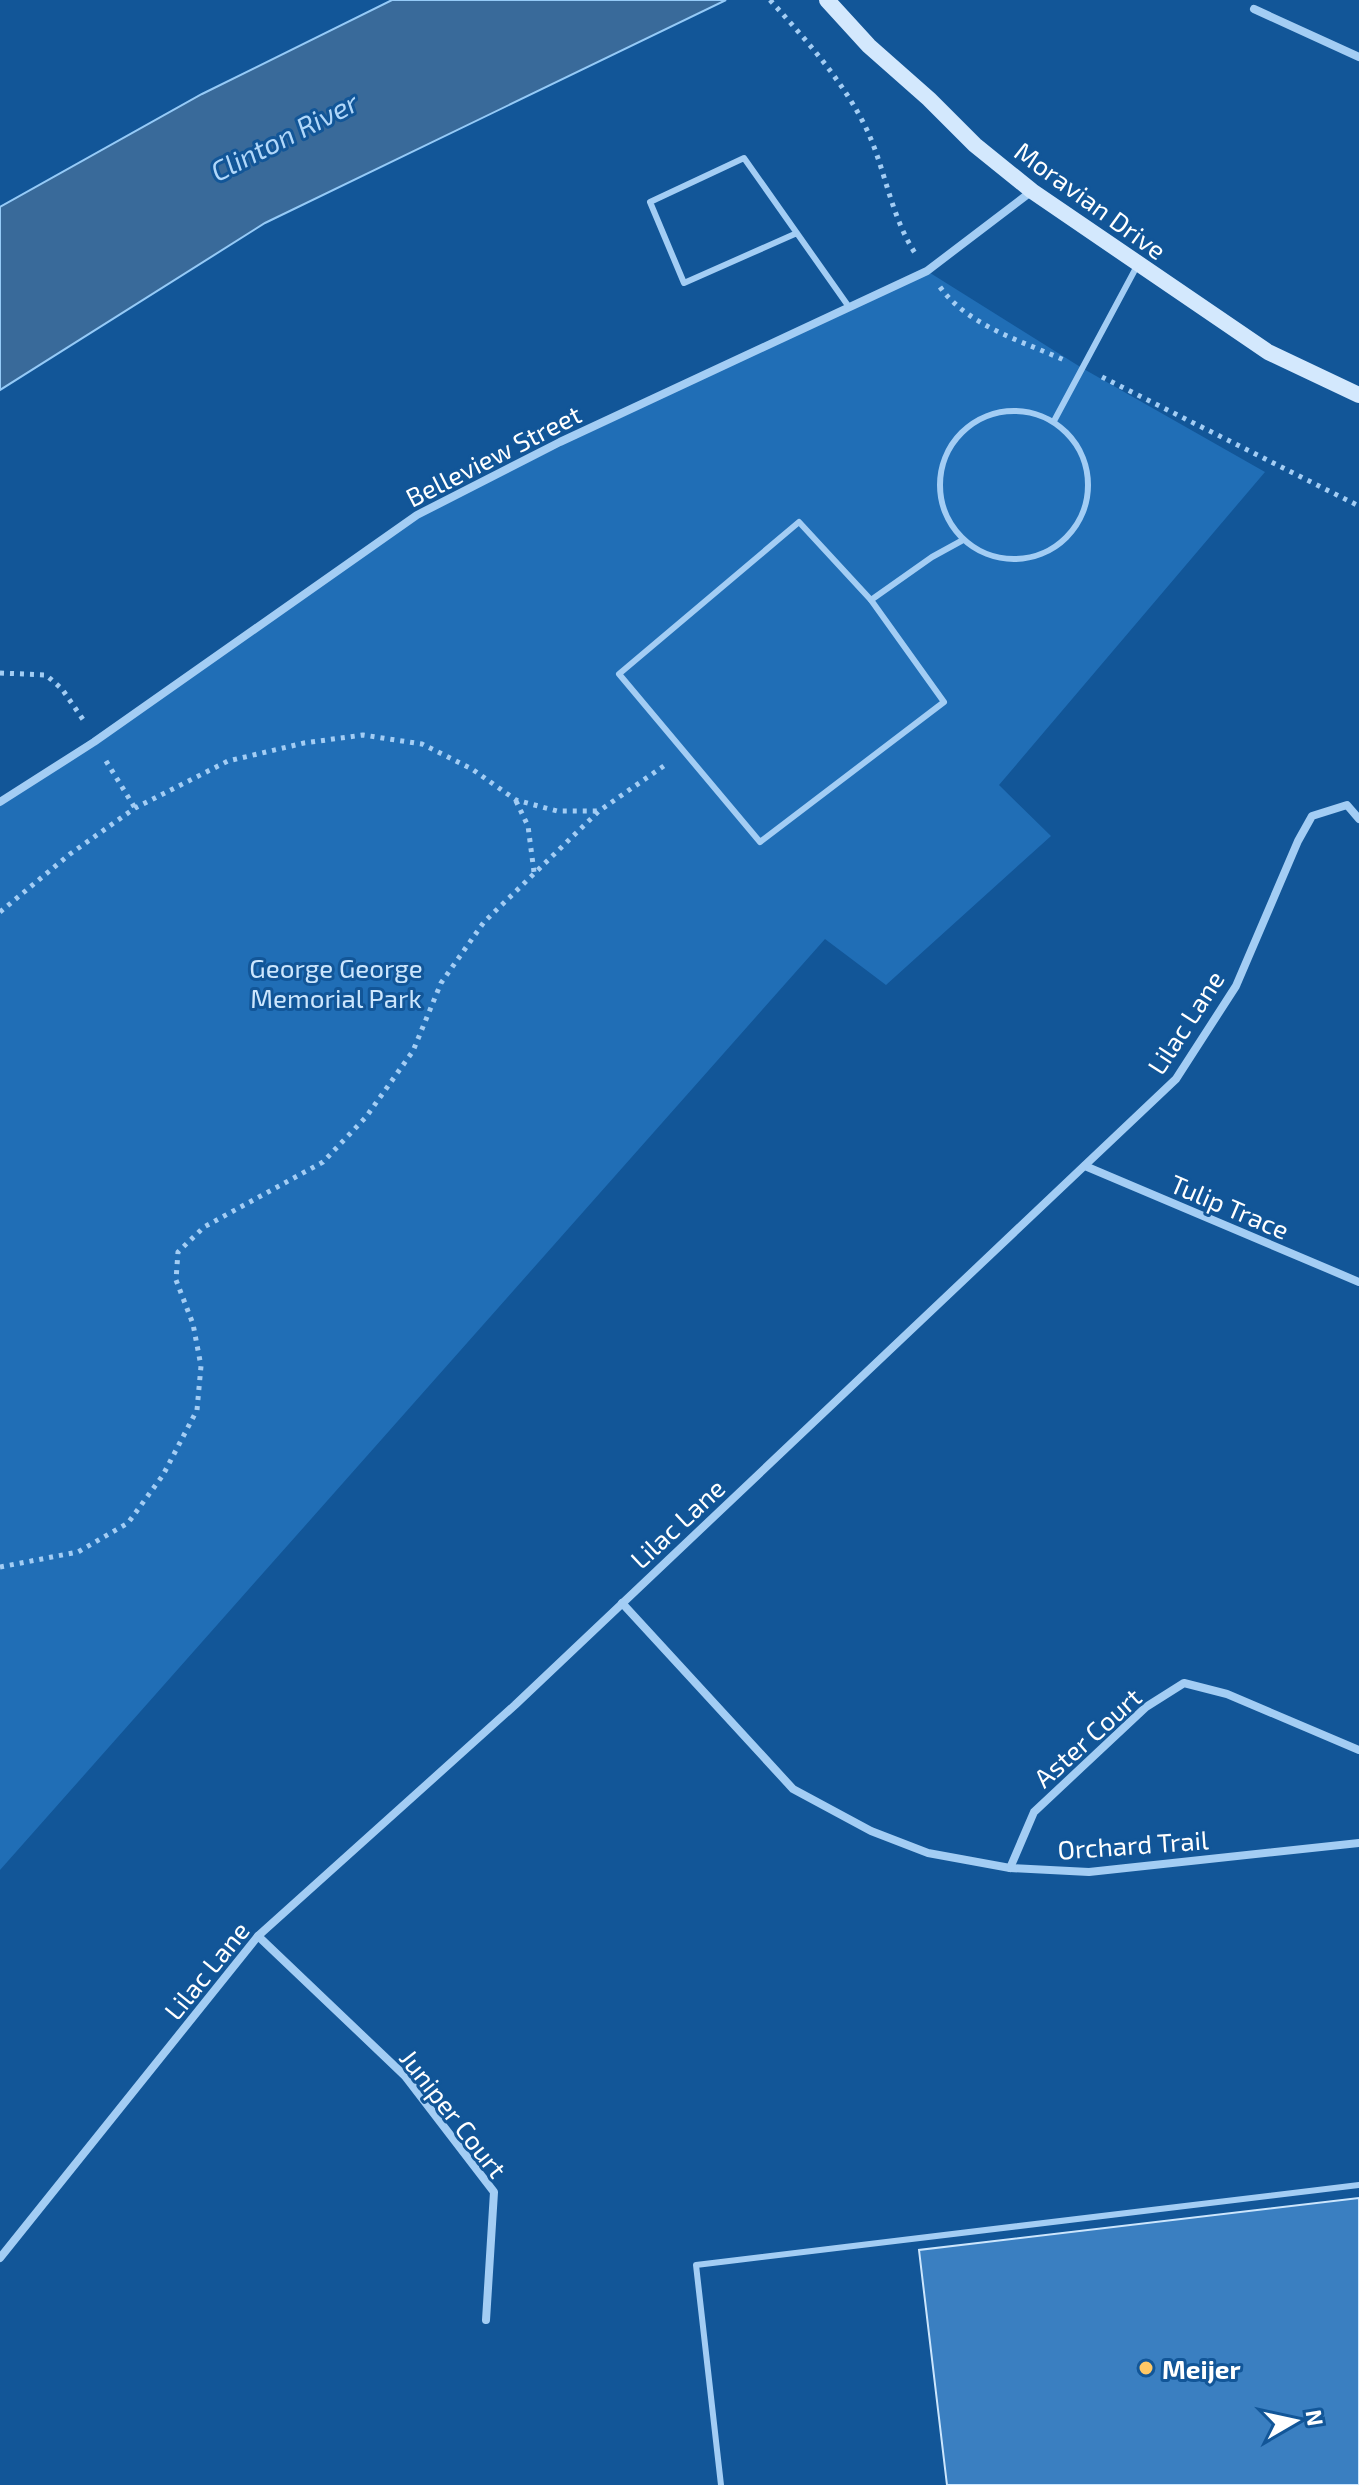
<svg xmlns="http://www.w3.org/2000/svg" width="1359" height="2485" viewBox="0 0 1359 2485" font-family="'Exo 2',sans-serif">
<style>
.green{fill:#206eb6}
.water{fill:#396a9a;stroke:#95caf7;stroke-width:2}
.building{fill:#3a7fc1;stroke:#cce6fd;stroke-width:2}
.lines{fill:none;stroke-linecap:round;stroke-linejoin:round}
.path{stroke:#a3cdf4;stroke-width:5;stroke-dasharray:4 6;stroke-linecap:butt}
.lane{stroke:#a3cdf4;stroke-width:6}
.street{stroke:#a3cdf4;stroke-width:8}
.secondary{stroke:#d3e8fd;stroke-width:16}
.poi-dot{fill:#ffc866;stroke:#125698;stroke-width:3}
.labels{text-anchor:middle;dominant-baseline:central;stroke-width:6;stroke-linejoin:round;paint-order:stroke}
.street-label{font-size:26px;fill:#fff;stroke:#125698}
.park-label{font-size:26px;fill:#cce6fd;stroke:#125698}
.poi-label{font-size:26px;font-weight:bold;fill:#fff;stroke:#125698;text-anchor:start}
.water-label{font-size:28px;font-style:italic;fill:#b0d7fa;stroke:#125698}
</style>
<rect width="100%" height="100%" fill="#125698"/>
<path class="green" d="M927,271L1082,368L1265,472L999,785L1051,836L886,985L825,939L0,1870V802L417,515Z"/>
<path class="water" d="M392,0H726L265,223L0,390V207L202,94Z"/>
<path class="building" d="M1359,2198V2485H947L919,2250Z"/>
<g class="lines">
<g class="path">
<path d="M770,0C805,39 839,76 863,122C885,164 889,213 915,253"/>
<path d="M940,287C968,326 1022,341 1064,360"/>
<path d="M1102,377L1359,506"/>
<path d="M0,673L46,675L62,689L84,721"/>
<path d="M106,761L135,808"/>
<path d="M516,801L528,826L534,872"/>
<path d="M0,912L70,854L135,808L228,761L304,743L363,735L422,744L472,769L516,800L557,811H598"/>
<path d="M0,1567L78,1552L128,1523L163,1475L197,1410L201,1366L193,1324L176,1280L178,1252L204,1227L323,1162L366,1117L413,1051L441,983L484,922L599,811L668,763"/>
</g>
<g class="lane">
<path d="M797,233L684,283L650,202L744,158L849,307"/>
<circle cx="1014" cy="485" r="74"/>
<path d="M1054,421L1137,266"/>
<path d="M799,522L871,600L944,702L760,842L619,674Z"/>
<path d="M871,600L932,557L963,540"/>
<path d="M721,2485L696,2265L1359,2185"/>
</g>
<g class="street">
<path d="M1254,9L1359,57"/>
<path d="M0,802L94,742L417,515L560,442L927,271L1032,191"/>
<path d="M1085,1166L1359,1282"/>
<path d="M622,1603L793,1789L871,1831L928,1853L1010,1868L1089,1872L1359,1843"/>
<path d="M1010,1868L1034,1812L1146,1707L1184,1683L1227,1694L1359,1750"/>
<path d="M258,1936L405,2076L494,2192L486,2320"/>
<path d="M0,2258L258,1936L515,1705L1176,1079L1236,986L1298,841L1312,816L1347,805L1359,819"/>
</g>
<path class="secondary" d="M827,0L869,46L929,99L975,145L1032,191L1268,352L1359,395"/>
</g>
<circle class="poi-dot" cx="1146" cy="2368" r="8"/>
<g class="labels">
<g class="street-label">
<text transform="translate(1091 200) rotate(36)">Moravian Drive</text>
<text transform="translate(493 455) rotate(-27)">Belleview Street</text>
<text transform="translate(1185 1022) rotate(-57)">Lilac Lane</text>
<text transform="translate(1230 1206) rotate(23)">Tulip Trace</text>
<text transform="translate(677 1523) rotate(-43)">Lilac Lane</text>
<text transform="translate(1087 1737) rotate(-42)">Aster Court</text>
<text transform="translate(1133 1844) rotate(-4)">Orchard Trail</text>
<text transform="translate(206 1970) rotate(-51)">Lilac Lane</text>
<text transform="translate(454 2113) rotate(52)">Juniper Court</text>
</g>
<g class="park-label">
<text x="336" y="967">George George<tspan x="336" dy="30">Memorial Park</tspan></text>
</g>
<g class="poi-label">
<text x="1162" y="2368">Meijer</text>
</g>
<g class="water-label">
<text transform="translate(284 136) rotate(-27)">Clinton River</text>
</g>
</g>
<g transform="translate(1295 2421) rotate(81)" stroke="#125698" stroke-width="6" paint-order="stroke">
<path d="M0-6L14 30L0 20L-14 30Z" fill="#ffffff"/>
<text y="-12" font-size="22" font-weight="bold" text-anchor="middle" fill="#ffffff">N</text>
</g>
</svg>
